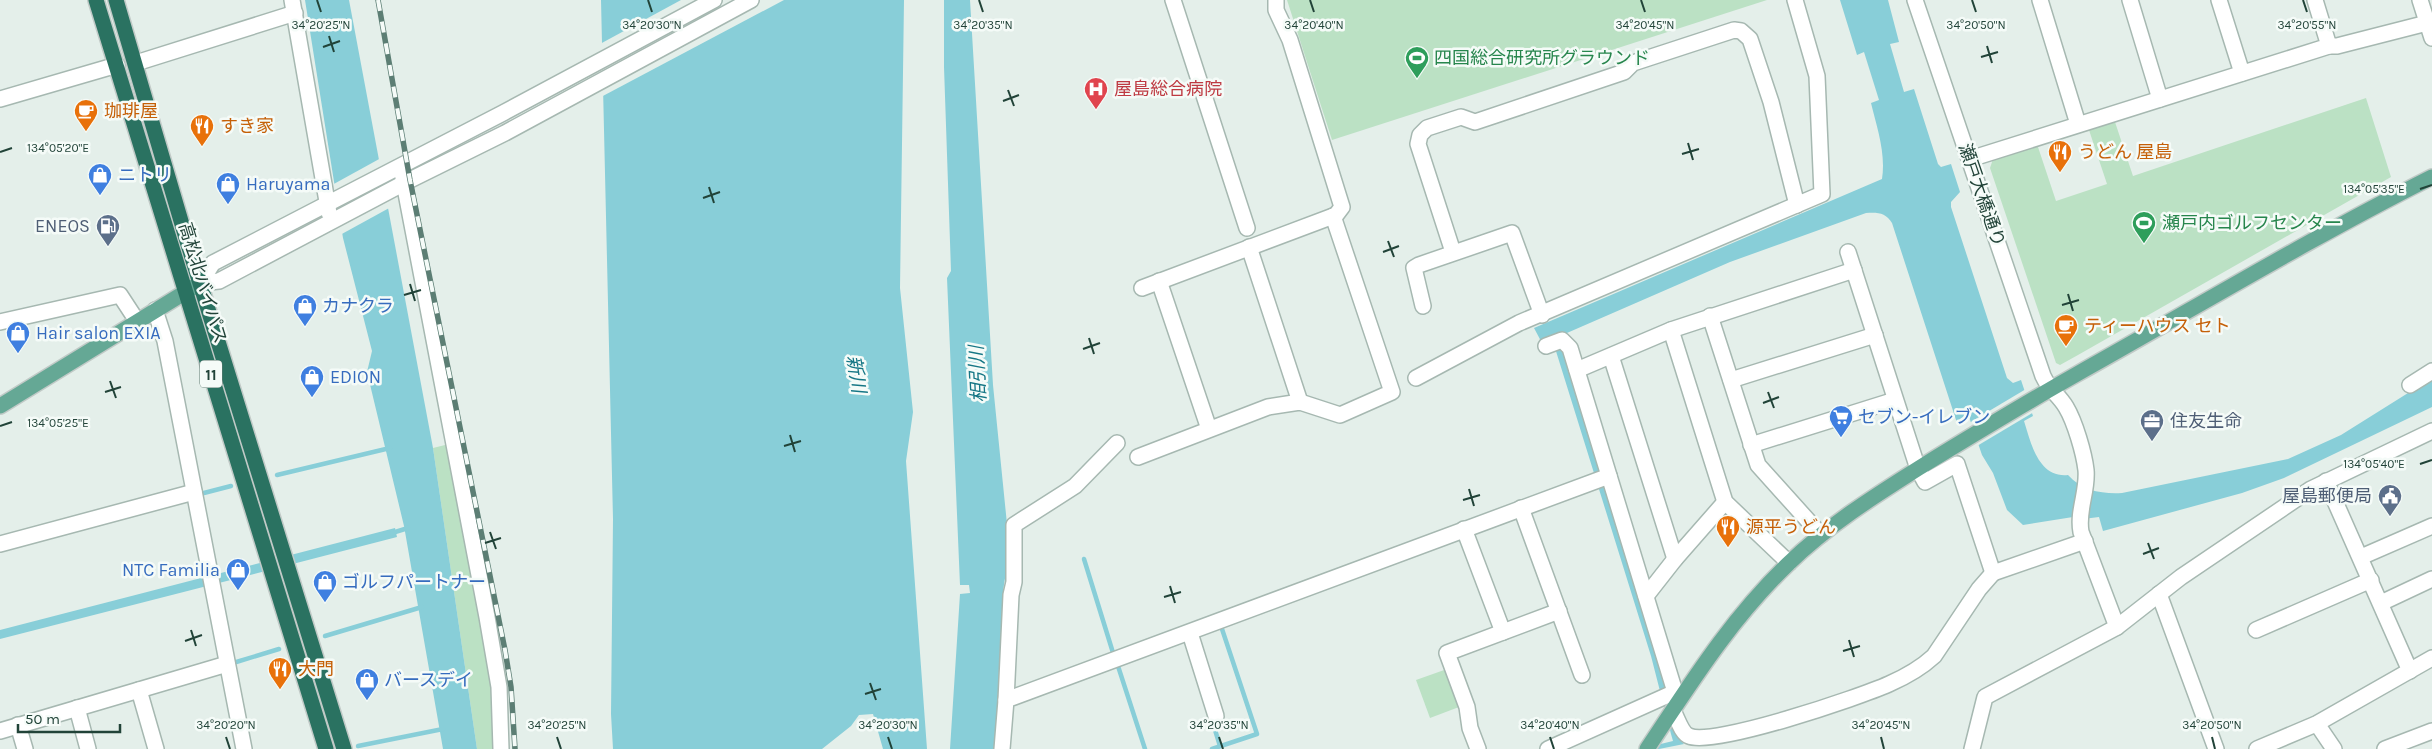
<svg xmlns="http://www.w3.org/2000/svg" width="2432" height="749" viewBox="0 0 2432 749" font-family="Karla,'Noto Sans JP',sans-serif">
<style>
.green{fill:#bbe1c4}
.water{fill:#88ced8}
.pier{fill:#e4efea}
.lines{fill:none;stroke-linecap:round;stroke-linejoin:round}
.stream{stroke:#88ced8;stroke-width:4.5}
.minor-casing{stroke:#a6b8b1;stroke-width:18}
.major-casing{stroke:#c1cac7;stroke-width:18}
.highway-casing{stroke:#c1cac7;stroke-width:18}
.minor{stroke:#fff;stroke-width:15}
.major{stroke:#65a895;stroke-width:15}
.highway{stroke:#2a7261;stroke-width:15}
.rail-casing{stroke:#5c7e74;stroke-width:5.5}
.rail{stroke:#f5fbf8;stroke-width:4;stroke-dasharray:11;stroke-linecap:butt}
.ticks{fill:none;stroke:#214338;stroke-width:2}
.labels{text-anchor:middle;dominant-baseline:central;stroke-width:5;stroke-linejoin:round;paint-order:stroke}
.shield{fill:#f5fbf8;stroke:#617a72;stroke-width:1}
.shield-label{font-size:16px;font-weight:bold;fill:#214338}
.leisure-label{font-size:18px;fill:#27864d;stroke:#f5fbf8;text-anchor:start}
.health-label{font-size:18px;fill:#be3a42;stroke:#f5fbf8;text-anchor:start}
.food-label{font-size:18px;fill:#c56008;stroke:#f5fbf8;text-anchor:start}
.shop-label{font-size:18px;fill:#366cbe;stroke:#f5fbf8;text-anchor:start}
.street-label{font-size:18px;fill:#214338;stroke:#f5fbf8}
.service-label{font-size:18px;fill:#4e5e75;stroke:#f5fbf8;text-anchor:end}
.water-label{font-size:19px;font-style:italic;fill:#157685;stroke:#f5fbf8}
.ticks-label{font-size:12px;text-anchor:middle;fill:#214338;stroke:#f5fbf8;stroke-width:5;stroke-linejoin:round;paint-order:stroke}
</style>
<rect width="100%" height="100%" fill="#e4efea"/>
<g class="green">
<path d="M1287,0H1767L1332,140Z"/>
<path d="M2366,98L2391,177L2078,355L2060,365L2056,363L1990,168L1993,159L2037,144L2056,201L2107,184L2088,127L2114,119L2133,176Z"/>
<path d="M449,444L494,689L496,749H477L433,448Z"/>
<path d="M1447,669L1460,704L1459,707L1430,718L1416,680Z"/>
</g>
<g class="water">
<path d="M305,0H349L433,448L477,749H443L404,526L367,372L372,351L343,238Z"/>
<path d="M601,0H904L900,288L913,412L906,461L927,749H883L873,714L859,715L851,726L822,749H613L611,714L613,519Z"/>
<path d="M944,0H970L993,385L1010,554C1008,564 1001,593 1004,599L997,749H950L960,594L970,593L969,585H960L947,278L951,271L944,67Z"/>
<path d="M1840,0H1888L1899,42L1890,44L1904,92L1914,89L1938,164L1941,167L1951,164L1960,192L1951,202V207L2007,378L2013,383L2021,380L2033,416L2024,421C2031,443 2038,478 2068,475C2082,491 2102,494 2122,493L2288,459L2341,435L2432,378V407L2284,478L2242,493L2103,531L2099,517L2083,519L2073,517L2023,525L2007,510L1993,473L1982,455L1968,414L1957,423L1892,223C1886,213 1878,212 1866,213L1730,262L1560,336L1664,674L1681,741L1684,744L1659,749H1640L1673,741L1671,734L1651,656L1555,348L1542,343L1534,328L1882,179C1886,153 1877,128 1871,103L1879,100L1864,52L1857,55Z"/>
<path d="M395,528L397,537L219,583L217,574Z"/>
<path d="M205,577L207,586L0,639V630Z"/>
</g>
<g class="pier">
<path d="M681,0H784L601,97L600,44Z"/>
<path d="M381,158L391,207L340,235L332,185Z"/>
<path d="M2026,389L2034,412L1977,446L1969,423Z"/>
</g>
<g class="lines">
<g class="stream">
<path d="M277,475L390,448"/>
<path d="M200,494L231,486"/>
<path d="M392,533L408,528"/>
<path d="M1084,559L1114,656"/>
<path d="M325,636L422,607"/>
<path d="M233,663L279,649"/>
<path d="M1117,663L1145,749"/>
<path d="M1211,717L1220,746"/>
<path d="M358,746L443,729"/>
<path d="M1212,749L1257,734L1221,626"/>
</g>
<g class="minor-casing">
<g id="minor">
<path d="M292,0L329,213"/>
<path d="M1173,0L1247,228"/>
<path d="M1915,0L2043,376C2050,391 2058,394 2066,407C2075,422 2084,453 2086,470C2088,491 2077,511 2081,532L2117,627"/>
<path d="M2040,0L2078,124"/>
<path d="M2130,0L2160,99"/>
<path d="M2219,0L2242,73"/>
<path d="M2420,0L2432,38"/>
<path d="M2329,46H2337L2427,23"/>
<path d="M136,63L295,13"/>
<path d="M0,99L117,65"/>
<path d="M1970,159L2329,46L2315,0"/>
<path d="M401,167L487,617L499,687L501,749"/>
<path d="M1249,247L1300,402"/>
<path d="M1453,252L1418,144L1420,135L1427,128L1461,117L1475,122L1624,72L1633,63L1734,30L1741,31L1750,39L1771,102L1797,205"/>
<path d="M1848,252L1918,469L1925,482L1957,464L1993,573L2085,541"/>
<path d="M1159,281L1209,429"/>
<path d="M200,283L219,281L410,180L505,133L751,0"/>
<path d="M200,283L213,263L503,113L714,0"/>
<path d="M1142,288L1336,215L1342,207L1290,40L1276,10V0"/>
<path d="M1423,306L1414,268L1419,265L1512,233L1542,315"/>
<path d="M155,310L165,341L244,749"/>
<path d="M1710,316L1758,465L1821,535"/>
<path d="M0,322L120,295L137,321"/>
<path d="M1671,330L1854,270"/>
<path d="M1546,346L1562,340L1570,348L1675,692L1681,697"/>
<path d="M1611,356L1675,559"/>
<path d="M1577,370L1671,330L1725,502L1789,563"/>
<path d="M1416,378L1519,323L1822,194L1817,76L1795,0"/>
<path d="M1731,380L1875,335"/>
<path d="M2410,385L2432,371"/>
<path d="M1751,445L1895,400"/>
<path d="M1138,457L1268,407L1300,402L1340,415L1392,392L1333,216"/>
<path d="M2326,481L2410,671"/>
<path d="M1521,508L1582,675"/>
<path d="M1464,529L1503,632"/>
<path d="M0,544L194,492"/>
<path d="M2361,557L2432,526"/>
<path d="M2159,594L2216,749"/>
<path d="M1646,596L1675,559L1725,502"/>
<path d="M2381,603L2432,579"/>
<path d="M2256,630L2371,580"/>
<path d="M1190,633L1216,716"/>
<path d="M139,690L156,749"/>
<path d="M1006,700L1011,595L1014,582V525L1075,486L1117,443"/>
<path d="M77,708L88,749"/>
<path d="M1673,711C1677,717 1681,733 1689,736C1713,747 1860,697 1889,684C1905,677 1921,668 1934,656L1979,589L1993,573"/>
<path d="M2317,724L2334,749"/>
<path d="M18,725L25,749"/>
<path d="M0,731L227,664"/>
<path d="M1002,749L1006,700L1609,476"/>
<path d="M1478,749L1470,728L1467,707L1447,653L1559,611"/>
<path d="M1548,749L1675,692"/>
<path d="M1972,749L1985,697L2117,627L2181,577L2311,489L2432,431"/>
<path d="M2257,749L2316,724L2432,658"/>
<path d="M2385,749L2432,731"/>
</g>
</g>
<g class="major-casing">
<g id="major">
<path d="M0,406L197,285"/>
<path d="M1647,749C1691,683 1730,620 1788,564C1827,526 1873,497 1919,468C1971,436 2024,404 2077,374C2195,308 2311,238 2432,177"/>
</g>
</g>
<g class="highway-casing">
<g id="highway">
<path d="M96,0L326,749"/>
<path d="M116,0L186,238L344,749"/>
</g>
</g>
<use href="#minor" class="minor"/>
<use href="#major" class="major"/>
<use href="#highway" class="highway"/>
<g class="rail-casing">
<path id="rail" d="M378,0L410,180L505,650L511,687L515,749"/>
</g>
<use href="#rail" class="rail"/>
</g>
<path class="ticks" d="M317,0L321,12M648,0L652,12M979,0L983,12M1310,0L1314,12M1641,0L1645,12M1972,0L1976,12M2303,0L2307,12M329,36L334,52M1987,46L1992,63M323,47L340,41M1981,57L1998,52M1008,90L1014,106M1003,101L1019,95M1688,143L1693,160M0,152L12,148M1682,154L1699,149M709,187L714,203M2420,189L2432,185M703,198L720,192M1388,241L1394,257M1383,252L1399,246M410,284L415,301M2068,294L2073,311M404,295L421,290M2062,305L2079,300M1089,338L1094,354M1083,349L1100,343M110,381L116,398M105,392L121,387M1768,392L1774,408M1763,403L1779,397M0,426L12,422M790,435L795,452M784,446L801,441M2420,464L2432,460M1469,489L1474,506M1463,500L1480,495M490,532L496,549M485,543L501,538M2148,543L2154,559M2143,554L2159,548M1170,586L1175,603M1164,597L1181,592M191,630L196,646M1849,640L1854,657M185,641L202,635M1843,651L1860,646M870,683L876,700M865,694L881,689M226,737L230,749M557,737L561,749M888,737L892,749M1219,737L1223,749M1550,737L1554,749M1881,737L1884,749M2212,737L2215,749"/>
<defs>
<g id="stadium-pin" transform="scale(1.25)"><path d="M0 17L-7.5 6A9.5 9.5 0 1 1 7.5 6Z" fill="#2e9e5b" stroke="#f5fbf8"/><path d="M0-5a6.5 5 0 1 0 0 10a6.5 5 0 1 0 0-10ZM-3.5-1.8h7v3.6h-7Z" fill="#fff"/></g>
<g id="hospital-pin" transform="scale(1.25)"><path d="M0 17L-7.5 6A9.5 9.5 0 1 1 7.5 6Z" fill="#e0444e" stroke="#f5fbf8"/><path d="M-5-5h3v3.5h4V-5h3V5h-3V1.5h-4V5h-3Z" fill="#fff"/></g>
<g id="cafe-pin" transform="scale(1.25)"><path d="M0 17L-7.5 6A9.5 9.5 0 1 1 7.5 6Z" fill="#e8710a" stroke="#f5fbf8"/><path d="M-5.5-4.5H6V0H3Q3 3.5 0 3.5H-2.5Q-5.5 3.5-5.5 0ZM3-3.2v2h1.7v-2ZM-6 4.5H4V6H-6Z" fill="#fff"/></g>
<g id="restaurant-pin" transform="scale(1.25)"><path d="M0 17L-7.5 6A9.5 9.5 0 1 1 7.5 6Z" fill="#e8710a" stroke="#f5fbf8"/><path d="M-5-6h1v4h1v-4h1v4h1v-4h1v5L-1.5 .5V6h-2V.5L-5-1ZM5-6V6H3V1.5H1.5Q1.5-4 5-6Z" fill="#fff"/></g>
<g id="shop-pin" transform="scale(1.25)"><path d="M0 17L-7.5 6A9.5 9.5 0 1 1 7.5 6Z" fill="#3f7fe0" stroke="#f5fbf8"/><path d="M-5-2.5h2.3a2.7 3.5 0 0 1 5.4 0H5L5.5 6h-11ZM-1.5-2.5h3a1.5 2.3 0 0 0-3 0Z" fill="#fff"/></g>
<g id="fuel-pin" transform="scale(1.25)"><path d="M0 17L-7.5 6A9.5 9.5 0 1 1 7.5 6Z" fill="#5c6f8a" stroke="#f5fbf8"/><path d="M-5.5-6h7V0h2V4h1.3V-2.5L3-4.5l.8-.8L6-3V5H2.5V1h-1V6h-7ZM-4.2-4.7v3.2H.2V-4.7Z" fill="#fff"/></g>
<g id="supermarket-pin" transform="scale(1.25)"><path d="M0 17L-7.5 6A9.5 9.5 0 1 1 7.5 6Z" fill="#3f7fe0" stroke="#f5fbf8"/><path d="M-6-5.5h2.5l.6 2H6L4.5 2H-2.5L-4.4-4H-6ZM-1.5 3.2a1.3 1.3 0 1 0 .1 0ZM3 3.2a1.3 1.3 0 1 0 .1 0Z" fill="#fff"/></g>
<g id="office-pin" transform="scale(1.25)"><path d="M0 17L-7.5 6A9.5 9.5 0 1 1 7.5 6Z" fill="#5c6f8a" stroke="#f5fbf8"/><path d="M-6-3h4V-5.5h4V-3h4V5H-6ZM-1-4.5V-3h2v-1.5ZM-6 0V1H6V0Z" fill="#fff"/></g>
<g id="civic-pin" transform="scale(1.25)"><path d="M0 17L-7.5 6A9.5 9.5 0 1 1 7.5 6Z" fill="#5c6f8a" stroke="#f5fbf8"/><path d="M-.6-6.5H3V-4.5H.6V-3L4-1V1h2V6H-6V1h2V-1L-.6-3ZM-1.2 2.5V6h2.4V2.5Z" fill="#fff"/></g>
</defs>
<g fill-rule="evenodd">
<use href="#stadium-pin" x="1417" y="58"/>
<use href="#hospital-pin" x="1096" y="89"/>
<use href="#cafe-pin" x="86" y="111"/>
<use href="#restaurant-pin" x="202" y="126"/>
<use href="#restaurant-pin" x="2060" y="152"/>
<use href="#shop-pin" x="100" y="175"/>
<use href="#shop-pin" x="228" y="184"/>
<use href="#stadium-pin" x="2144" y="223"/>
<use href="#fuel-pin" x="108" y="226"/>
<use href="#shop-pin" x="305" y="306"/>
<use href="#cafe-pin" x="2066" y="326"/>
<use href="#shop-pin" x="18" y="333"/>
<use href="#shop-pin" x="312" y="377"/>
<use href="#supermarket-pin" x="1841" y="417"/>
<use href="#office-pin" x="2152" y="421"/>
<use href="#civic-pin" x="2390" y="496"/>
<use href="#restaurant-pin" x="1728" y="527"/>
<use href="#shop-pin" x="238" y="570"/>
<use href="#shop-pin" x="325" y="582"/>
<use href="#restaurant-pin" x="280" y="669"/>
<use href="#shop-pin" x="367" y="680"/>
</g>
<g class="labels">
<rect class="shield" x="200" y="360.5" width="22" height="27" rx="4"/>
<g class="shield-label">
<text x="211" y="374">11</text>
</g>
<g class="leisure-label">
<text x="1434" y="58">四国総合研究所グラウンド</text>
<text x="2162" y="223">瀬戸内ゴルフセンター</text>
</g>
<g class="health-label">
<text x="1114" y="89">屋島総合病院</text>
</g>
<g class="food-label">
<text x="104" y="111">珈琲屋</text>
<text x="220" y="126">すき家</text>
<text x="2078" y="152">うどん 屋島</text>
<text x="2084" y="326">ティーハウス セト</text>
<text x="1746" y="527">源平うどん</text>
<text x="298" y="669">大門</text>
</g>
<g class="shop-label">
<text x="118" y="175">ニトリ</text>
<text x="246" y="184">Haruyama</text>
<text x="322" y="306">カナクラ</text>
<text x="36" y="333">Hair salon EXIA</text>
<text x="330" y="377">EDION</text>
<text x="1858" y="417">セブン-イレブン</text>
<text x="220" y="570" text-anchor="end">NTC Familia</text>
<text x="342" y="582">ゴルフパートナー</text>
<text x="384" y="680">バースデイ</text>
</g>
<g class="street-label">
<text transform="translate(1982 195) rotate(71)">瀬戸大橋通り</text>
<text transform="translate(203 283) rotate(73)">高松北バイパス</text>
</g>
<g class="service-label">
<text x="90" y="226">ENEOS</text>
<text x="2170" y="421" text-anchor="start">住友生命</text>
<text x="2372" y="496">屋島郵便局</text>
</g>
<g class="water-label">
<text transform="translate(856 374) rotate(81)">新川</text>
<text transform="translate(978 374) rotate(-93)">相引川</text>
</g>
</g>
<g class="ticks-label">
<text x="321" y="29">34°20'25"N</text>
<text x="652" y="29">34°20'30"N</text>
<text x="983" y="29">34°20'35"N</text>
<text x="1314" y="29">34°20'40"N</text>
<text x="1645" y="29">34°20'45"N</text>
<text x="1976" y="29">34°20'50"N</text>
<text x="2307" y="29">34°20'55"N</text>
<text x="58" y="152">134°05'20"E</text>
<text x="2374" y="193">134°05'35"E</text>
<text x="58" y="427">134°05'25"E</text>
<text x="2374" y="468">134°05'40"E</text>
<text x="226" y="729">34°20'20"N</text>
<text x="557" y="729">34°20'25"N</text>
<text x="888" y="729">34°20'30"N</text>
<text x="1219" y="729">34°20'35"N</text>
<text x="1550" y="729">34°20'40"N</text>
<text x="1881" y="729">34°20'45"N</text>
<text x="2212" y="729">34°20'50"N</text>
</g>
<path d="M18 724v8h102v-8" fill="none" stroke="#214338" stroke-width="2.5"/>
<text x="25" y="724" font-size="15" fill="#214338" stroke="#f5fbf8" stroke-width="4" paint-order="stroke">50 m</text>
</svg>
